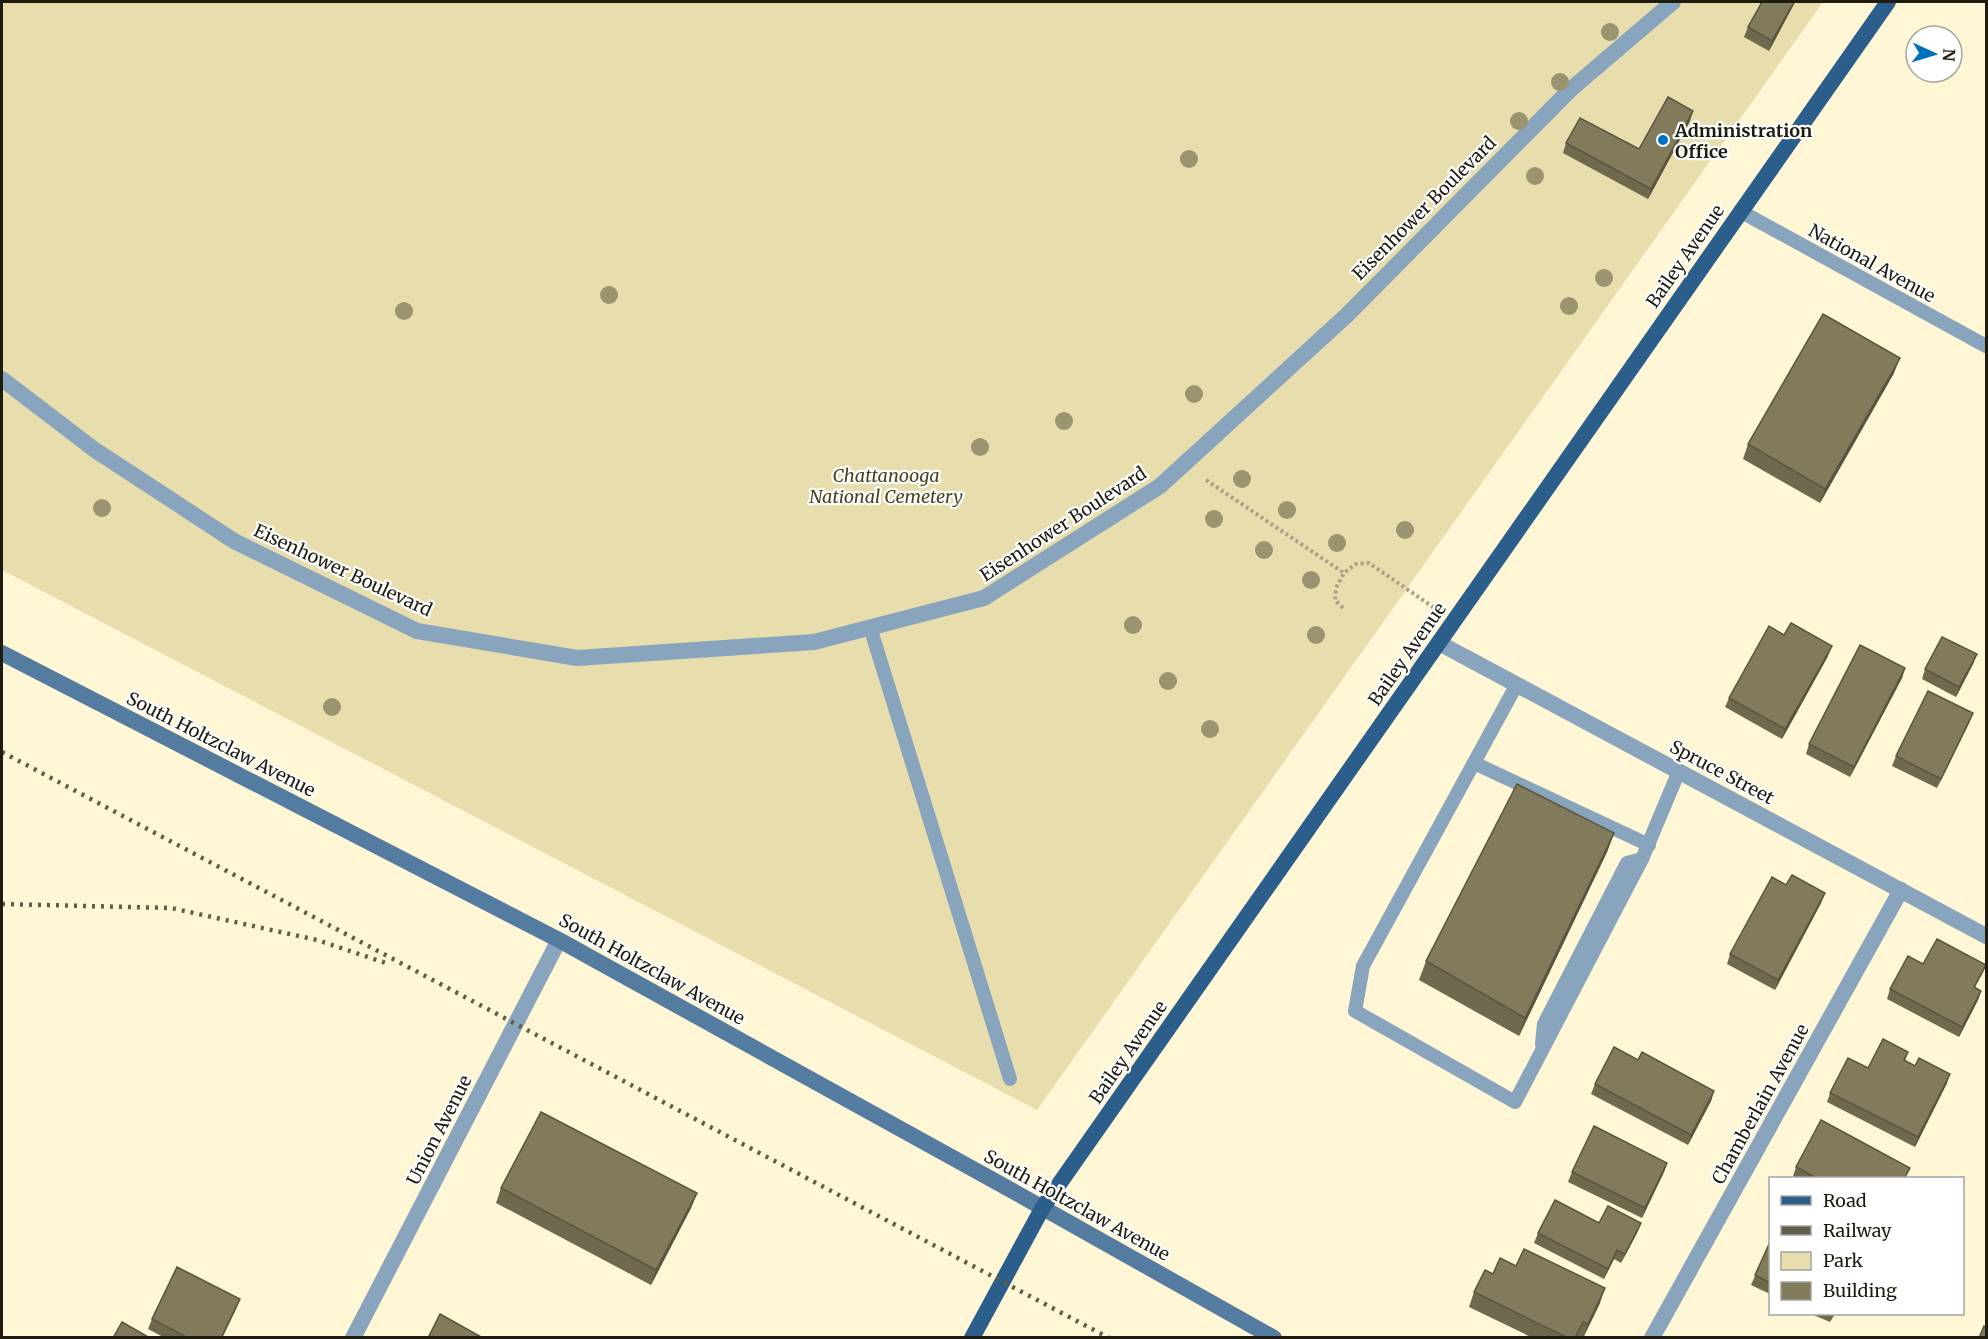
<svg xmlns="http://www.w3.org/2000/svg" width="1988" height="1339" viewBox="0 0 1988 1339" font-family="Merriweather,serif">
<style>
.green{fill:#e8ddac}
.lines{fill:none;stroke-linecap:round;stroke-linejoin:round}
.path{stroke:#a9a389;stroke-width:4;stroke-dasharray:3 3;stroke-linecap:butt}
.service{stroke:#89a4bd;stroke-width:14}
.minor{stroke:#89a4bd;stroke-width:16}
.secondary{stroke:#547ba0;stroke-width:16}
.primary{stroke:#2c5e8b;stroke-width:16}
.rail{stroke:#625d4a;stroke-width:4.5;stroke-dasharray:3 6;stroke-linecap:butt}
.tree{fill:#9b9470}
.wall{fill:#6f694e}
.shaded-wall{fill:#5a5540}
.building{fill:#817a5b;stroke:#5a5540;stroke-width:1.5}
.poi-dot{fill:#0071bc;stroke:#fff;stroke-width:2}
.labels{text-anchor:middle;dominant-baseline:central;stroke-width:4.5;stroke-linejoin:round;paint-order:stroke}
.poi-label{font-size:18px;font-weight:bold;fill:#1f1c0f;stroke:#fff;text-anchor:start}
.street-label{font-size:18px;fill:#1f1c0f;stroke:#fff}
.park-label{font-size:18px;font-style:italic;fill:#4a431e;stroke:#fff}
</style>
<rect width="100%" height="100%" fill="#fef6d4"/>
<path class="green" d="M2,2H1823L1037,1110L2,570Z"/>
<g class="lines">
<g class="path">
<path d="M1206,480L1344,573"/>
<path d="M1343,608L1335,600L1336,588L1344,573L1356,564L1369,563L1433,607"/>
</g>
<g class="service">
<path d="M1740,211L1986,346"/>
<path d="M870,627L1010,1079"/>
<path d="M1517,684L1363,966L1355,1011L1515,1102L1642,859L1679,771"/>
<path d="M1474,763L1649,845"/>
<path d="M1542,1044L1544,1024L1627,863L1642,859"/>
</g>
<g class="minor">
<path d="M2,379L95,450L234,541L417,631L577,658L814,642L984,598L1160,486L1347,315L1570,90L1673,2"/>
<path d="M1439,643L1986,936"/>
<path d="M353,1338L559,940"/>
<path d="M1652,1338L1901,890"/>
</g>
<path class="secondary" d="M2,653L559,940L1011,1190L1274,1338"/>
<path class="primary" d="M972,1338L1043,1207L1888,2"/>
<g class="rail">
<path d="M2,752L1109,1338"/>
<path d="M2,904L171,908L317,940L386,963"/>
</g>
</g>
<g class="tree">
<circle cx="1610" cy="32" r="9"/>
<circle cx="1560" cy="82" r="9"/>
<circle cx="1519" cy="121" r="9"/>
<circle cx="1189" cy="159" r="9"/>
<circle cx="1535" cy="176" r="9"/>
<circle cx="1604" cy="278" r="9"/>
<circle cx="609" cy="295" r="9"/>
<circle cx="1569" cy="306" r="9"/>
<circle cx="404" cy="311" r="9"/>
<circle cx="1194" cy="394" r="9"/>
<circle cx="1064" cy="421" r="9"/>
<circle cx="980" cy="447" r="9"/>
<circle cx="1242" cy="479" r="9"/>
<circle cx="102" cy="508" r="9"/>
<circle cx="1287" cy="510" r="9"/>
<circle cx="1214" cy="519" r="9"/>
<circle cx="1405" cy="530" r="9"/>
<circle cx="1337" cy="543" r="9"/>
<circle cx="1264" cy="550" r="9"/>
<circle cx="1311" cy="580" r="9"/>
<circle cx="1133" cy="625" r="9"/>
<circle cx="1316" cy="635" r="9"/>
<circle cx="1168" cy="681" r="9"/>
<circle cx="332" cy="707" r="9"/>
<circle cx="1210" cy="729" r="9"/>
</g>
<g class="wall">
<path d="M1762,2H1795L1769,51L1744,37L1748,27Z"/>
<path d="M1690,121L1648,199L1563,153L1566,143L1639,149Z"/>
<path d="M1894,373L1820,503L1743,459L1748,444Z"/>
<path d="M1784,635L1828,656L1782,739L1725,707L1729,698Z"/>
<path d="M1977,654L1973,664L1956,697L1922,679L1925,669Z"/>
<path d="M1905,668L1902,678L1850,777L1806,754L1809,744Z"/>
<path d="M1973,713L1969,723L1937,788L1892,766L1896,756Z"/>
<path d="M1614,833L1607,852L1519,1036L1419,980L1426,961Z"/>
<path d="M1786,885L1825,893L1821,903L1775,990L1727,964L1730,954Z"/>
<path d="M1923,964L1986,965L1982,974L1975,987L1981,991L1978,1000L1959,1037L1887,999L1890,989Z"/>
<path d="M1908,1052L1905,1061L1947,1083L1915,1147L1827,1102L1830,1093L1868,1068Z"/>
<path d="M1638,1060L1714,1091L1711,1101L1688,1145L1591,1094L1595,1084Z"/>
<path d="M1667,1163L1664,1172L1642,1218L1568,1182L1572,1172Z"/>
<path d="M1796,1167L1906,1179H1796L1793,1176Z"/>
<path d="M501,1188L697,1193L691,1208L651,1285L496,1203Z"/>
<path d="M1599,1223H1641L1637,1233L1621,1263L1614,1259L1604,1279L1534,1243L1538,1233Z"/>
<path d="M1770,1242V1294L1751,1285Z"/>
<path d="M1516,1266L1600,1303L1583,1338H1581L1578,1336L1577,1338H1533L1469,1307L1474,1292L1493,1274Z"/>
<path d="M236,1309L222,1338H165L148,1329L152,1319Z"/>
<path d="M1811,1314H1835L1830,1322Z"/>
</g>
<g class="shaded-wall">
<path d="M1794,2H1795L1769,51L1772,41Z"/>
<path d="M1693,111L1690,121L1648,199L1651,189Z"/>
<path d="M1900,358L1894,373L1820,503L1825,489Z"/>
<path d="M1832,646L1828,656L1782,739L1785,729Z"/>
<path d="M1977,654L1973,664L1956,697L1959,687Z"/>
<path d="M1905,668L1902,678L1850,777L1854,767Z"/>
<path d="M1973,713L1969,723L1937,788L1941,779Z"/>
<path d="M1614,833L1607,852L1519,1036L1525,1018Z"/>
<path d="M1825,893L1821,903L1775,990L1778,980Z"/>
<path d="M1986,965L1982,974L1970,996L1974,987Z"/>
<path d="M1981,991L1978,1000L1959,1037L1962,1027Z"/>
<path d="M1950,1074L1947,1083L1915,1147L1918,1137Z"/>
<path d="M1714,1091L1711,1101L1688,1145L1691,1135Z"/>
<path d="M1667,1163L1664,1172L1642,1218L1645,1208Z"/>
<path d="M697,1193L691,1208L651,1285L656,1270Z"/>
<path d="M1641,1223L1637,1233L1621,1263L1625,1254Z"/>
<path d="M1617,1250L1614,1259L1604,1279L1608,1269Z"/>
<path d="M1605,1288L1600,1303L1583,1338L1588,1324Z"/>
<path d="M240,1299L236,1309L222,1338H221Z"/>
</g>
<g class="building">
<path d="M1762,2H1794L1772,41L1748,27Z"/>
<path d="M1668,97L1693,111L1651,189L1566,143L1580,118L1639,149Z"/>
<path d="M1823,314L1900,358L1825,489L1748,444Z"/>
<path d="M1791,623L1832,646L1785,729L1729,698L1769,626L1784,635Z"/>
<path d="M1942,637L1977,654L1959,687L1925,669Z"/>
<path d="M1860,645L1905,668L1854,767L1809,744Z"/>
<path d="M1928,691L1973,713L1941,779L1896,756Z"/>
<path d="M1517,784L1614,833L1525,1018L1426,961Z"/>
<path d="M1792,875L1825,893L1778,980L1730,954L1772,877L1786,885Z"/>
<path d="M1937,939L1986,965L1974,987L1981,991L1962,1027L1890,989L1908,956L1923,964Z"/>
<path d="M1883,1039L1908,1052L1904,1060L1915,1066L1919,1058L1950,1074L1918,1137L1830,1093L1848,1058L1868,1068Z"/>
<path d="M1614,1047L1638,1060L1642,1052L1714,1091L1691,1135L1595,1084Z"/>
<path d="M541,1112L697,1193L656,1270L501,1188Z"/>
<path d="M1821,1120L1910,1168L1904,1179H1818L1796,1167Z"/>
<path d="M1594,1126L1667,1163L1645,1208L1572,1172Z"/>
<path d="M1555,1200L1599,1223L1608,1206L1641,1223L1625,1254L1617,1250L1608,1269L1538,1233Z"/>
<path d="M1770,1242V1283L1755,1275Z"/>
<path d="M1524,1249L1605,1288L1588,1324L1583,1322L1575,1338H1568L1474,1292L1485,1270L1493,1274L1500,1258L1516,1266Z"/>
<path d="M177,1267L240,1299L221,1338H188L152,1319Z"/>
<path d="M440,1314L483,1338H428Z"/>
<path d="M122,1322L150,1338H113Z"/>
<path d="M1984,1326L1986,1328V1338H1979Z"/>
</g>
<circle class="poi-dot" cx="1663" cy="140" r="6"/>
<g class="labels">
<g class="poi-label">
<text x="1675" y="130">Administration<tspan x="1675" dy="21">Office</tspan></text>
</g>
<g class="street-label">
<text transform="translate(1424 208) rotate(-45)">Eisenhower Boulevard</text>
<text transform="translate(1685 256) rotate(-55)">Bailey Avenue</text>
<text transform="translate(1872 263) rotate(29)">National Avenue</text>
<text transform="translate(1063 524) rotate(-33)">Eisenhower Boulevard</text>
<text transform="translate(343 570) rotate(25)">Eisenhower Boulevard</text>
<text transform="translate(1407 654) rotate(-55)">Bailey Avenue</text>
<text transform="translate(221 744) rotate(27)">South Holtzclaw Avenue</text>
<text transform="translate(1722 772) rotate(28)">Spruce Street</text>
<text transform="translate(652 969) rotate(29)">South Holtzclaw Avenue</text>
<text transform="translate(1128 1052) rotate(-55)">Bailey Avenue</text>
<text transform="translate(1760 1104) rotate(-61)">Chamberlain Avenue</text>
<text transform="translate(439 1130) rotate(-63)">Union Avenue</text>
<text transform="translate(1077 1205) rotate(29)">South Holtzclaw Avenue</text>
</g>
<g class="park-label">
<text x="886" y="475">Chattanooga<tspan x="886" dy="21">National Cemetery</tspan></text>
</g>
</g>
<rect width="1988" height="1339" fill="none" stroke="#1f1c0f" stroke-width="6"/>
<rect x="1769" y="1177" width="195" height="138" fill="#ffffff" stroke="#a5a49f" stroke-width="1.5"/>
<rect x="1781" y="1196" width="30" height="9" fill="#2c5e8b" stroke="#a5a49f" stroke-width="1.5"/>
<text x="1823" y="1207" font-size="18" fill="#1f1c0f">Road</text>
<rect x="1781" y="1226" width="30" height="9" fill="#625d4a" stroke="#a5a49f" stroke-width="1.5"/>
<text x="1823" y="1237" font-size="18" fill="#1f1c0f">Railway</text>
<rect x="1781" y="1252" width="30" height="18" fill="#e8ddac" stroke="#a5a49f" stroke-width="1.5"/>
<text x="1823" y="1267" font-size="18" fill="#1f1c0f">Park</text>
<rect x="1781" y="1282" width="30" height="18" fill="#817a5b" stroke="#a5a49f" stroke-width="1.5"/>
<text x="1823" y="1297" font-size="18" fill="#1f1c0f">Building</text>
<g transform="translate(1934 54) rotate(94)"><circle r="28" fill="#ffffff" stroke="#a5a49f" stroke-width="1.5"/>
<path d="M0-4.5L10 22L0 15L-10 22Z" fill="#0071bc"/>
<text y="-9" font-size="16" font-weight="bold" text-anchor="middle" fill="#1f1c0f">N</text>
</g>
</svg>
